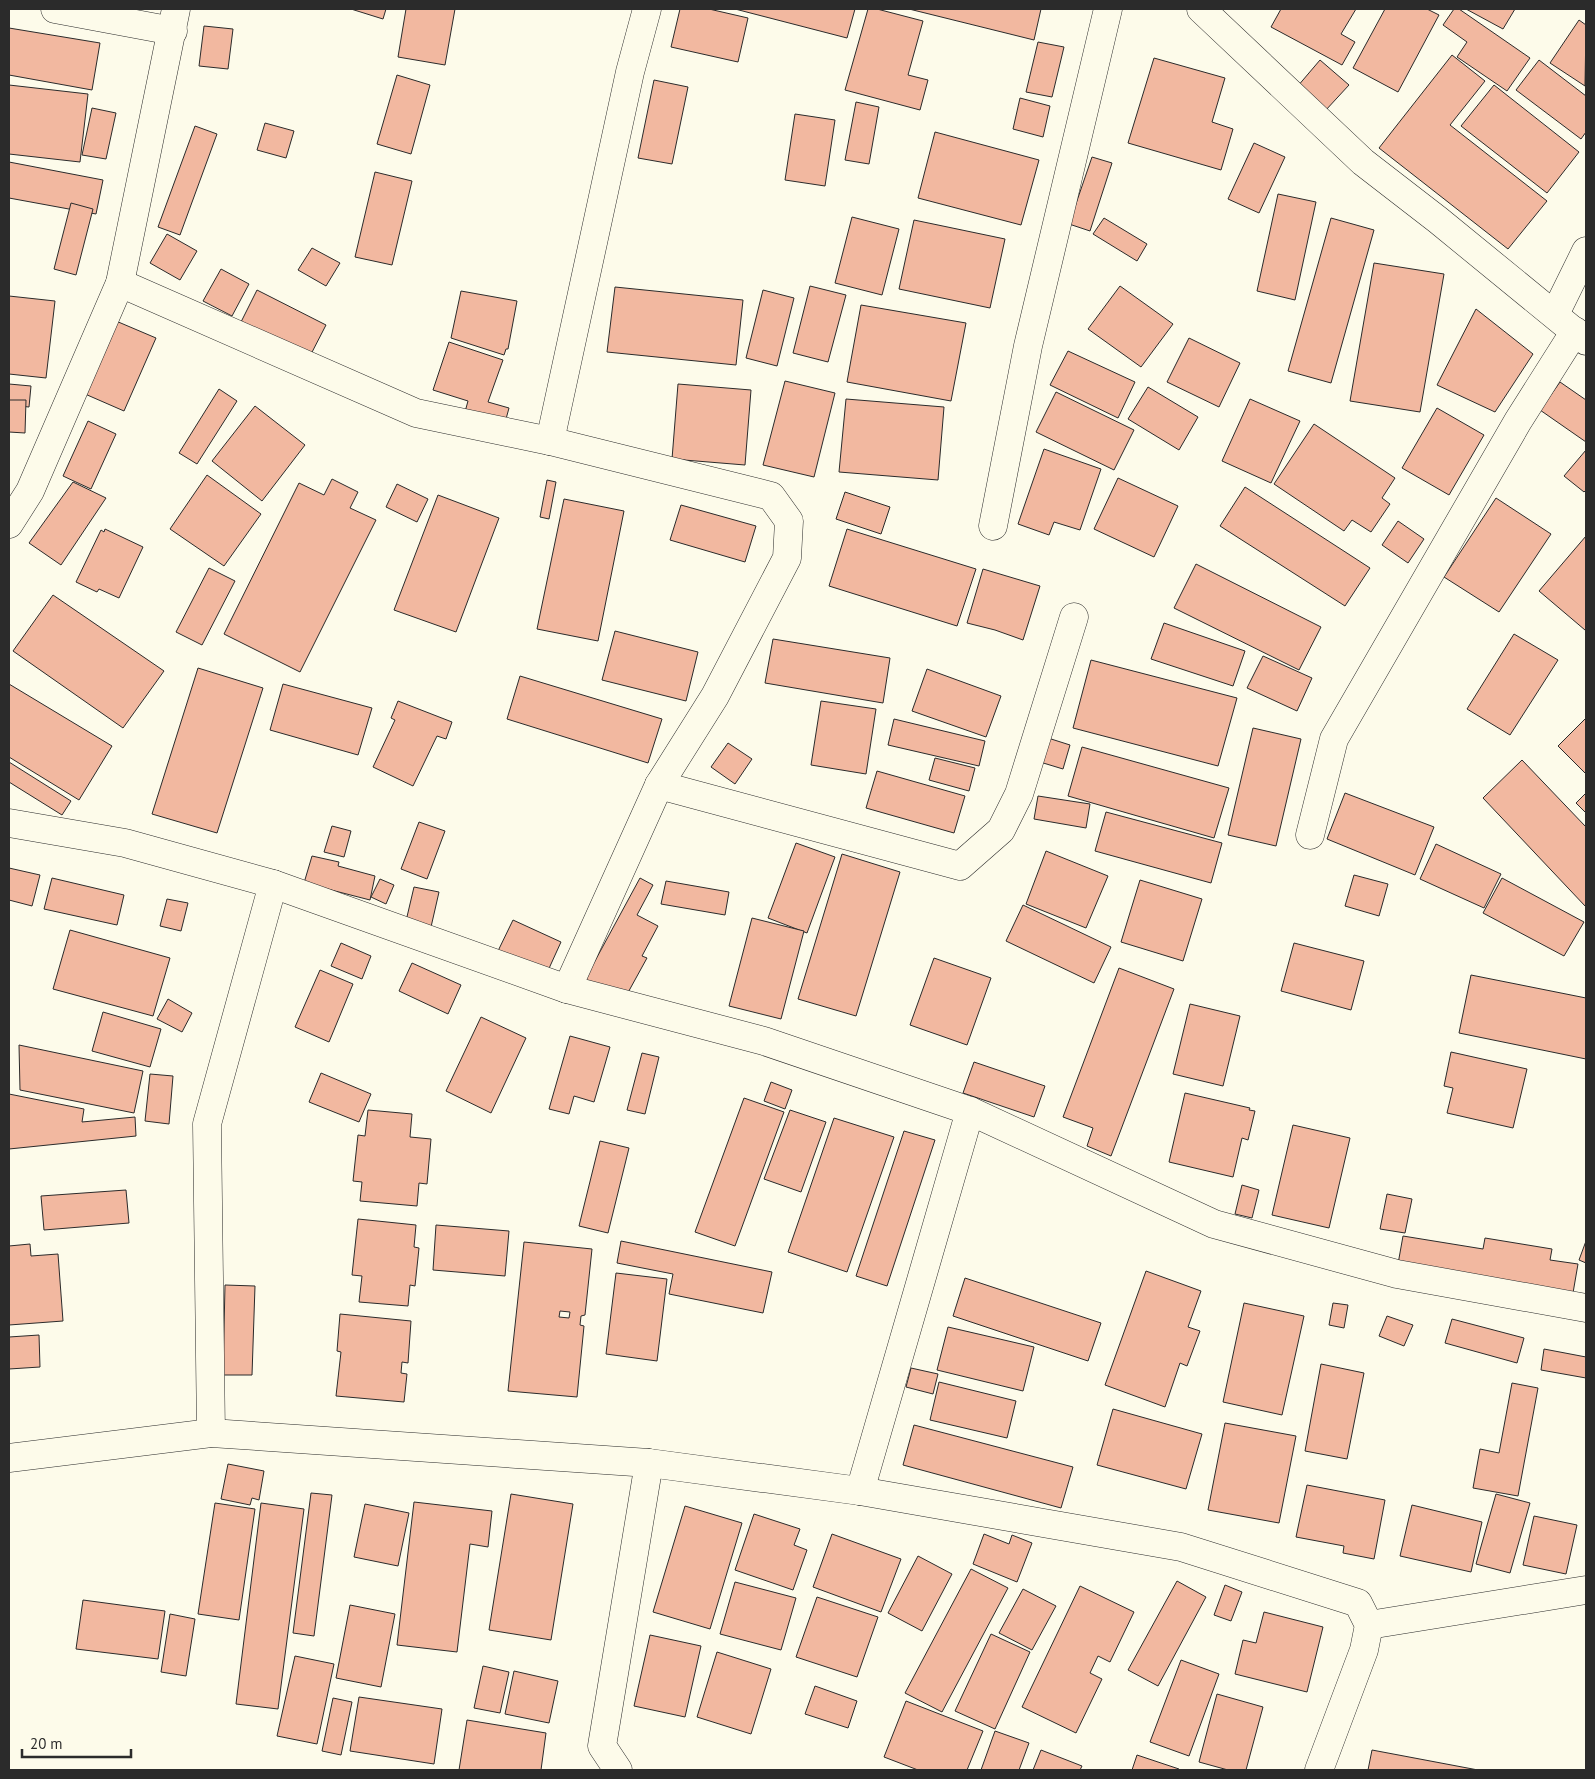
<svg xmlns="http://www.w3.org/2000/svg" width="1595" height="1779" viewBox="0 0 1595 1779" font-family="'PT Sans',sans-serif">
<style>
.building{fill:#f2b8a0;stroke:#2b2b2b;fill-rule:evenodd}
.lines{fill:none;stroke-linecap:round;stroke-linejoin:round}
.street-casing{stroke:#2b2b2b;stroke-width:29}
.street{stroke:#fdfbea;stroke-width:28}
</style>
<rect width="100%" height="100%" fill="#fdfbea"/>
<g class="building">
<path d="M351,9H386L383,19Z"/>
<path d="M406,9H455L445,65L398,57Z"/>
<path d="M680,9H709L748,18L738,62L671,47Z"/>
<path d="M735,9H855L847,38Z"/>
<path d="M868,9H877L923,21L908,75L928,80L920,110L845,90Z"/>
<path d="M909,9H1041L1034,40Z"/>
<path d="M1281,9H1356L1341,34L1355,42L1342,65L1271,27Z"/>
<path d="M1385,9H1427L1439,15L1398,92L1353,68Z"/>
<path d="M1454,9H1459L1530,58L1507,91L1457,57L1467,42L1443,25Z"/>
<path d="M1466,9H1515L1503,29Z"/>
<path d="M1579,20L1586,25L1585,86L1550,63Z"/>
<path d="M204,26L233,29L228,69L199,66Z"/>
<path d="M9,28L100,43L92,90L9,75Z"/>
<path d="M1038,42L1064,47L1052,97L1026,92Z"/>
<path d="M1452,55L1485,81L1450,125L1547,201L1508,249L1379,148Z"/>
<path d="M1154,58L1225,78L1212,122L1233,129L1221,170L1128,143Z"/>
<path d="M1320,60L1349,85L1325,111L1297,87Z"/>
<path d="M1539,60L1586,96V132L1581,139L1516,90Z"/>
<path d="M397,75L430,85L411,154L377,144Z"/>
<path d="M654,80L688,87L672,164L638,158Z"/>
<path d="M9,85L88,94L80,162L9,154Z"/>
<path d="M1494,85L1579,152L1547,193L1461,126Z"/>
<path d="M1020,98L1050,106L1043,137L1013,129Z"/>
<path d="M856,102L879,107L869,164L845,160Z"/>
<path d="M92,108L116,113L106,159L82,155Z"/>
<path d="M795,114L835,120L825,186L785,180Z"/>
<path d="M265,123L294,131L286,158L257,150Z"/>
<path d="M195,126L217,134L180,235L158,227Z"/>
<path d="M935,132L1039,160L1021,225L918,198Z"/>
<path d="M1254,143L1285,157L1259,213L1228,199Z"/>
<path d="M1092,157L1112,163L1090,231L1069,224Z"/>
<path d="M9,162L103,180L96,214L9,198Z"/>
<path d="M375,172L412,181L392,265L355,257Z"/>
<path d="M1278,194L1316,202L1295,300L1257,291Z"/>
<path d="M71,203L93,209L76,275L54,269Z"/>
<path d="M852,217L899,229L882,295L835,283Z"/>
<path d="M1104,218L1147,244L1137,261L1093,234Z"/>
<path d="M1331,218L1374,230L1331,383L1288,371Z"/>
<path d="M914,220L1005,239L990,308L899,289Z"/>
<path d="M167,234L197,251L180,280L150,263Z"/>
<path d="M312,248L340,263L326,286L298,270Z"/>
<path d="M1374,263L1444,274L1420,412L1350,401Z"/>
<path d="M221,269L249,284L232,316L203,301Z"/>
<path d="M810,286L846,295L828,362L793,353Z"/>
<path d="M1120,286L1173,324L1141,367L1088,329Z"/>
<path d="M615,287L743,300L736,365L607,352Z"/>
<path d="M257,290L326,325L309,358L240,324Z"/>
<path d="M763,290L794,298L777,366L746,358Z"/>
<path d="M461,291L517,301L508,349H506L504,355L451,338Z"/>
<path d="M9,296L55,301L46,378L9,374Z"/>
<path d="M861,305L966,323L951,401L847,382Z"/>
<path d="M1476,309L1533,354L1495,412L1437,385Z"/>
<path d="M116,321L156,338L124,411L85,394Z"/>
<path d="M1189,338L1240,363L1219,407L1167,382Z"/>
<path d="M449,342L503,360L488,402L509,408L503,430L463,419L468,401L433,390Z"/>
<path d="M1068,351L1135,382L1118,418L1050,385Z"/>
<path d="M785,381L835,393L814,477L763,465Z"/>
<path d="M1560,382L1586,400V442L1540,410Z"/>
<path d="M9,384L31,386L29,407L9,405Z"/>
<path d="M678,384L751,390L745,465L672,459Z"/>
<path d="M1148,387L1198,417L1179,450L1128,419Z"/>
<path d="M219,389L237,401L197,464L179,453Z"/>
<path d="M1056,392L1134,430L1114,470L1036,432Z"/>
<path d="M846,399L944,407L938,480L839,472Z"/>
<path d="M1250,399L1300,421L1271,483L1222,461Z"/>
<path d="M9,400H26L25,433L9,432Z"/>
<path d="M255,406L305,445L262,501L212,461Z"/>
<path d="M1437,408L1484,435L1449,495L1402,468Z"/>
<path d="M88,421L116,434L91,489L63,476Z"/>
<path d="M1314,424L1395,478L1382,498L1390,504L1371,532L1352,520L1344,531L1274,484Z"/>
<path d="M1044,449L1101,469L1080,530L1054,522L1049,535L1018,524Z"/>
<path d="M1586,450V490L1584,492L1564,476Z"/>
<path d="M207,475L261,514L224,566L170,529Z"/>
<path d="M1118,478L1178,506L1154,557L1094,529Z"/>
<path d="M332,479L358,492L350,508L376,520L300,672L224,634L299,483L324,495Z"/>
<path d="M547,480L556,482L549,519L540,517Z"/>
<path d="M73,482L106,498L61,565L29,543Z"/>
<path d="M397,484L428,499L417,522L386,507Z"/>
<path d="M1245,487L1370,568L1345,606L1220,526Z"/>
<path d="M845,492L890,507L881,534L836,519Z"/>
<path d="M438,495L499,518L456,632L394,610Z"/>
<path d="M1496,498L1551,534L1499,612L1444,577Z"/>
<path d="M564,499L624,511L598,641L537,629Z"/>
<path d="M681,505L756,526L745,562L670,540Z"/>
<path d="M1398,521L1424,539L1408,563L1382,545Z"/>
<path d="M105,529L143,547L119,598L99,589L97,592L76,582L101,530L104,532Z"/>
<path d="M847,529L976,569L957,626L829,586Z"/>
<path d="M1586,536V629L1585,630L1539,591Z"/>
<path d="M1196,564L1321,627L1299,670L1174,608Z"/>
<path d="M209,568L235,581L202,645L176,632Z"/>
<path d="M983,569L1040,586L1023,640L995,630L967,623Z"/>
<path d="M53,595L164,671L123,728L13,651Z"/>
<path d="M1164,623L1245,651L1233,686L1151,659Z"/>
<path d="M615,631L698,652L686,701L602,680Z"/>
<path d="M1514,634L1558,660L1510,735L1467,709Z"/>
<path d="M773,639L890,658L883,703L765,683Z"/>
<path d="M1263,656L1312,678L1297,711L1247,688Z"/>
<path d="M1091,660L1237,698L1218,766L1073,728Z"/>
<path d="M198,668L263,688L217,833L152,814Z"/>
<path d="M927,669L1001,696L986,737L912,711Z"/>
<path d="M520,676L662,719L648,763L507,719Z"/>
<path d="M9,684L112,746L79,800L9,757Z"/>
<path d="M283,684L372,708L358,755L270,730Z"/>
<path d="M398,701L452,722L446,739L437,736L413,786L373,767L395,720L391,718Z"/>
<path d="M821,701L876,709L866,774L811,765Z"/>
<path d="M1586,718V774L1558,746Z"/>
<path d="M894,719L985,741L979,766L888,745Z"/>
<path d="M1253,728L1301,739L1276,846L1228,835Z"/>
<path d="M1048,738L1070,745L1063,769L1040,762Z"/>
<path d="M728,743L752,759L735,784L711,767Z"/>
<path d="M1082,747L1229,788L1214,838L1068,796Z"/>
<path d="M935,758L975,768L969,791L929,780Z"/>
<path d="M1522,760L1586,827V907L1483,798Z"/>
<path d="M9,762L71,801L62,815L9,782Z"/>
<path d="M877,771L965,796L954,833L866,808Z"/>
<path d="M1345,793L1434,827L1415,875L1327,839Z"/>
<path d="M1586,793V813L1576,803Z"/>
<path d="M1038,796L1090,804L1086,828L1034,819Z"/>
<path d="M1106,812L1222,843L1211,883L1095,851Z"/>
<path d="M419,822L445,831L427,879L401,869Z"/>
<path d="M332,826L351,831L344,857L324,852Z"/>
<path d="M796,843L835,857L807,933L768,918Z"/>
<path d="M1436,844L1501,874L1484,908L1420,879Z"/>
<path d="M1046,851L1108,876L1086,928L1026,904Z"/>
<path d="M842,854L900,872L856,1016L798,999Z"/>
<path d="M312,856L339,862L338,866L375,876L370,900L304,883Z"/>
<path d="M9,868L40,875L32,906L9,900Z"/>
<path d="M1354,875L1388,884L1379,916L1345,906Z"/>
<path d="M52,878L124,895L117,925L44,909Z"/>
<path d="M640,878L653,885L637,915L658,926L642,956L647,958L625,998L583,983Z"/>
<path d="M1502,878L1584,922L1564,956L1483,913Z"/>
<path d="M380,879L394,885L386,904L371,897Z"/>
<path d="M1140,880L1202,899L1183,961L1121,942Z"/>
<path d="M666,881L729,892L725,915L661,904Z"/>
<path d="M414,887L439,892L431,927L406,921Z"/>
<path d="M167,899L188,903L181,931L160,926Z"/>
<path d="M1023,905L1111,947L1094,983L1006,941Z"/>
<path d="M752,918L804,931L781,1019L729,1006Z"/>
<path d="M513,920L561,942L546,975L497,953Z"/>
<path d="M70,930L170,958L153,1016L53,989Z"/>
<path d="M341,943L371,956L362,979L331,966Z"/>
<path d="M1294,943L1364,961L1351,1010L1281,991Z"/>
<path d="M934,958L991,978L967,1045L910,1025Z"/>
<path d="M412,963L461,985L448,1014L399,991Z"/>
<path d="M1119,968L1174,989L1111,1156L1087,1146L1093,1128L1063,1117Z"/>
<path d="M320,970L353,984L329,1042L295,1027Z"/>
<path d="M1471,975L1586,998V1059L1459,1033Z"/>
<path d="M168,999L192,1013L182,1032L157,1019Z"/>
<path d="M1190,1004L1240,1016L1223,1086L1173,1074Z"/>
<path d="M103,1012L161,1029L150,1067L92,1051Z"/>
<path d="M481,1017L526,1038L491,1113L446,1091Z"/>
<path d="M570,1036L610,1047L594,1102L574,1096L569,1114L549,1109Z"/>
<path d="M19,1045L143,1071L134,1113L20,1090Z"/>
<path d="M1451,1052L1527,1069L1513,1128L1447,1113L1453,1088L1444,1086Z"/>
<path d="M642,1053L659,1057L645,1114L627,1110Z"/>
<path d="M974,1062L1045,1086L1034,1117L963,1093Z"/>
<path d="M321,1073L371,1094L359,1122L309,1102Z"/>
<path d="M150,1074L173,1076L169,1124L145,1121Z"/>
<path d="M771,1082L792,1090L785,1109L764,1101Z"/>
<path d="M1185,1093L1250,1108L1249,1110L1255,1111L1248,1140L1242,1138L1233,1177L1169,1162Z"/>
<path d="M9,1094L84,1109L82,1122L135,1117L136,1136L9,1149Z"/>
<path d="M744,1098L784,1112L735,1246L695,1232Z"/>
<path d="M368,1110L412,1114L410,1137L431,1139L427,1184L419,1183L417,1206L360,1201L362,1182L353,1181L358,1135L365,1136Z"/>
<path d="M790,1110L826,1122L801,1192L764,1179Z"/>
<path d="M834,1118L894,1137L847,1272L788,1252Z"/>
<path d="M1293,1125L1350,1138L1329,1228L1272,1215Z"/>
<path d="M904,1131L935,1140L887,1286L856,1276Z"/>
<path d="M600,1141L629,1148L608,1233L579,1226Z"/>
<path d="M1242,1185L1259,1190L1252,1218L1235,1214Z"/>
<path d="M126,1190L129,1223L44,1230L41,1196Z"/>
<path d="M1387,1194L1412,1199L1405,1233L1380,1229Z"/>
<path d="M358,1219L416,1225L414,1247L419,1248L415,1286L410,1285L408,1306L359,1302L362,1276L352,1275Z"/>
<path d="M436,1225L509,1231L505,1276L433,1270Z"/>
<path d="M1403,1236L1483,1249L1485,1238L1552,1249L1550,1260L1578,1264L1573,1293L1398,1264Z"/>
<path d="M621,1241L772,1272L763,1313L669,1294L673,1274L617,1263Z"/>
<path d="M1586,1241V1263L1579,1260Z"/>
<path d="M524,1242L592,1249L585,1315L581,1316L580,1325L584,1326L577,1397L508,1391ZM560,1311L570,1312L569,1318L559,1317Z"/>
<path d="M30,1244L31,1256L58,1254L63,1321L9,1325V1246Z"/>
<path d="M1146,1271L1201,1291L1188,1327L1200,1331L1187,1366L1180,1363L1165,1407L1105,1385Z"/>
<path d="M616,1273L667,1279L657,1361L606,1354Z"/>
<path d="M965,1278L1101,1323L1088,1361L953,1316Z"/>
<path d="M225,1285L255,1286L252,1375H223Z"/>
<path d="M1244,1303L1304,1316L1282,1415L1223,1402Z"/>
<path d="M1333,1303L1348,1305L1344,1328L1329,1325Z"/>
<path d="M340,1314L411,1321L408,1363L402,1362L401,1373L407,1374L404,1402L336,1396L341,1352L337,1351Z"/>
<path d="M1387,1316L1413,1325L1404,1346L1379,1336Z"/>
<path d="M1452,1319L1524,1338L1517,1363L1445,1343Z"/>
<path d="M948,1327L1034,1347L1023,1391L937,1370Z"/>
<path d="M39,1335L40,1367L9,1369V1337Z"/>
<path d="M1544,1349L1586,1357V1378L1541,1370Z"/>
<path d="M1321,1364L1364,1373L1347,1459L1305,1451Z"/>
<path d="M911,1368L938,1374L933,1394L906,1387Z"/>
<path d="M939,1382L1016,1401L1007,1438L930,1420Z"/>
<path d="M1512,1383L1538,1388L1518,1496L1473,1488L1480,1449L1499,1453Z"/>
<path d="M1113,1409L1202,1434L1186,1489L1097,1465Z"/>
<path d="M1225,1423L1296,1436L1279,1523L1208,1510Z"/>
<path d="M914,1425L1073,1467L1061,1508L903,1465Z"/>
<path d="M228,1464L264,1471L259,1500L252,1498L250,1505L221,1499Z"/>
<path d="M1307,1485L1385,1500L1374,1559L1343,1553L1344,1546L1296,1537Z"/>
<path d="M311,1493L332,1495L314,1636L293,1633Z"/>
<path d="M511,1494L573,1504L551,1640L489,1630Z"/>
<path d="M1496,1494L1530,1503L1510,1573L1476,1564Z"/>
<path d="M414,1502L492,1511L488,1547L470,1544L457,1652L397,1645Z"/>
<path d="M215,1503L255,1509L239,1620L198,1614Z"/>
<path d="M261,1503L304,1509L278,1709L236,1704Z"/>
<path d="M365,1504L409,1513L398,1566L354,1557Z"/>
<path d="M1412,1505L1482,1522L1471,1572L1400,1556Z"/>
<path d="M685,1506L742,1523L710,1629L653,1612Z"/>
<path d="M754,1514L800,1529L794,1545L807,1550L793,1590L735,1570Z"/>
<path d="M1534,1516L1577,1525L1566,1574L1523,1565Z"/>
<path d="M832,1534L901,1559L881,1612L813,1587Z"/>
<path d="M984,1534L1009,1544L1012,1535L1032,1543L1017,1582L973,1564Z"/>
<path d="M918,1556L952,1574L922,1631L888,1613Z"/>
<path d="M971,1569L1008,1588L942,1712L905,1693Z"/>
<path d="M1177,1581L1206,1597L1158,1686L1128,1670Z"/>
<path d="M735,1582L796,1598L781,1650L720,1634Z"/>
<path d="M1225,1585L1242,1592L1231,1621L1214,1615Z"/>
<path d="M1080,1586L1134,1612L1110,1662L1098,1656L1090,1673L1102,1679L1076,1733L1022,1707Z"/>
<path d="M1023,1589L1056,1606L1032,1650L999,1633Z"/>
<path d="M817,1597L878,1617L857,1677L796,1657Z"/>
<path d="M83,1600L165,1611L158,1659L76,1649Z"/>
<path d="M350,1605L395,1614L381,1687L336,1678Z"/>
<path d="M1264,1612L1323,1627L1307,1692L1235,1674L1243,1640L1256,1643Z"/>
<path d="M170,1614L195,1619L186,1676L161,1672Z"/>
<path d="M991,1634L1030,1652L995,1729L955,1711Z"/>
<path d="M650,1635L701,1646L685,1717L634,1706Z"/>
<path d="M717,1652L771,1669L751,1734L697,1717Z"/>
<path d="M295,1656L334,1664L317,1744L277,1736Z"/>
<path d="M1181,1660L1219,1674L1189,1756L1150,1742Z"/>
<path d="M483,1666L509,1672L500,1713L474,1708Z"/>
<path d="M514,1671L558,1681L549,1723L505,1714Z"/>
<path d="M815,1686L857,1701L848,1728L805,1714Z"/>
<path d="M1217,1694L1263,1707L1246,1770H1228L1199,1762Z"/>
<path d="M359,1697L442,1709L434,1764L350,1751Z"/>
<path d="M333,1698L352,1702L341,1755L322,1751Z"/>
<path d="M906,1701L983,1731L967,1770H918L884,1757Z"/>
<path d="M467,1720L546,1733L541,1770H459Z"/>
<path d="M995,1731L1029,1743L1019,1770H981Z"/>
<path d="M1041,1750L1082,1766L1080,1770H1033Z"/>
<path d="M1372,1750L1478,1770H1368Z"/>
<path d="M1137,1755L1179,1769V1770H1132Z"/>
</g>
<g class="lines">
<g class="street-casing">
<g id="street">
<path d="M55,9L173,31"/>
<path d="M1201,9L1363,162L1438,220L1586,341"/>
<path d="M120,283L416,413L550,441L771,496L789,521L787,558L715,696L659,785L567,989"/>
<path d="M1555,314L1586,251"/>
<path d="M550,441L630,72L647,9"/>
<path d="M9,524L30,491L120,283L176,9"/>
<path d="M993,526L1028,346L1108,9"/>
<path d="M659,785L960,866L1001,830L1019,794L1074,617"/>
<path d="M9,823L125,843L273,884L567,989L764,1041L970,1111L1214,1224L1397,1274L1586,1308"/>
<path d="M1310,835L1334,739L1518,421L1575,331"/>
<path d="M211,1433L207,1124L273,884"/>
<path d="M9,1458L211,1433L649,1463L860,1491L1181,1547L1358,1603L1369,1625L1364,1650L1319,1770"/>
<path d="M860,1491L970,1111"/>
<path d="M1369,1625L1586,1590"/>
<path d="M618,1770L602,1746L649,1463"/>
</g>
</g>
<use href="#street" class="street"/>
</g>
<rect width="1595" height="1779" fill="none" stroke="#2b2b2b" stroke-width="20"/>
<path d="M22 1749v8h109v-8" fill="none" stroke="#2b2b2b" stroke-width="2.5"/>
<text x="30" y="1749" font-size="15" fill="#2b2b2b" stroke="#fdfbea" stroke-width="4" paint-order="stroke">20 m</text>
</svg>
